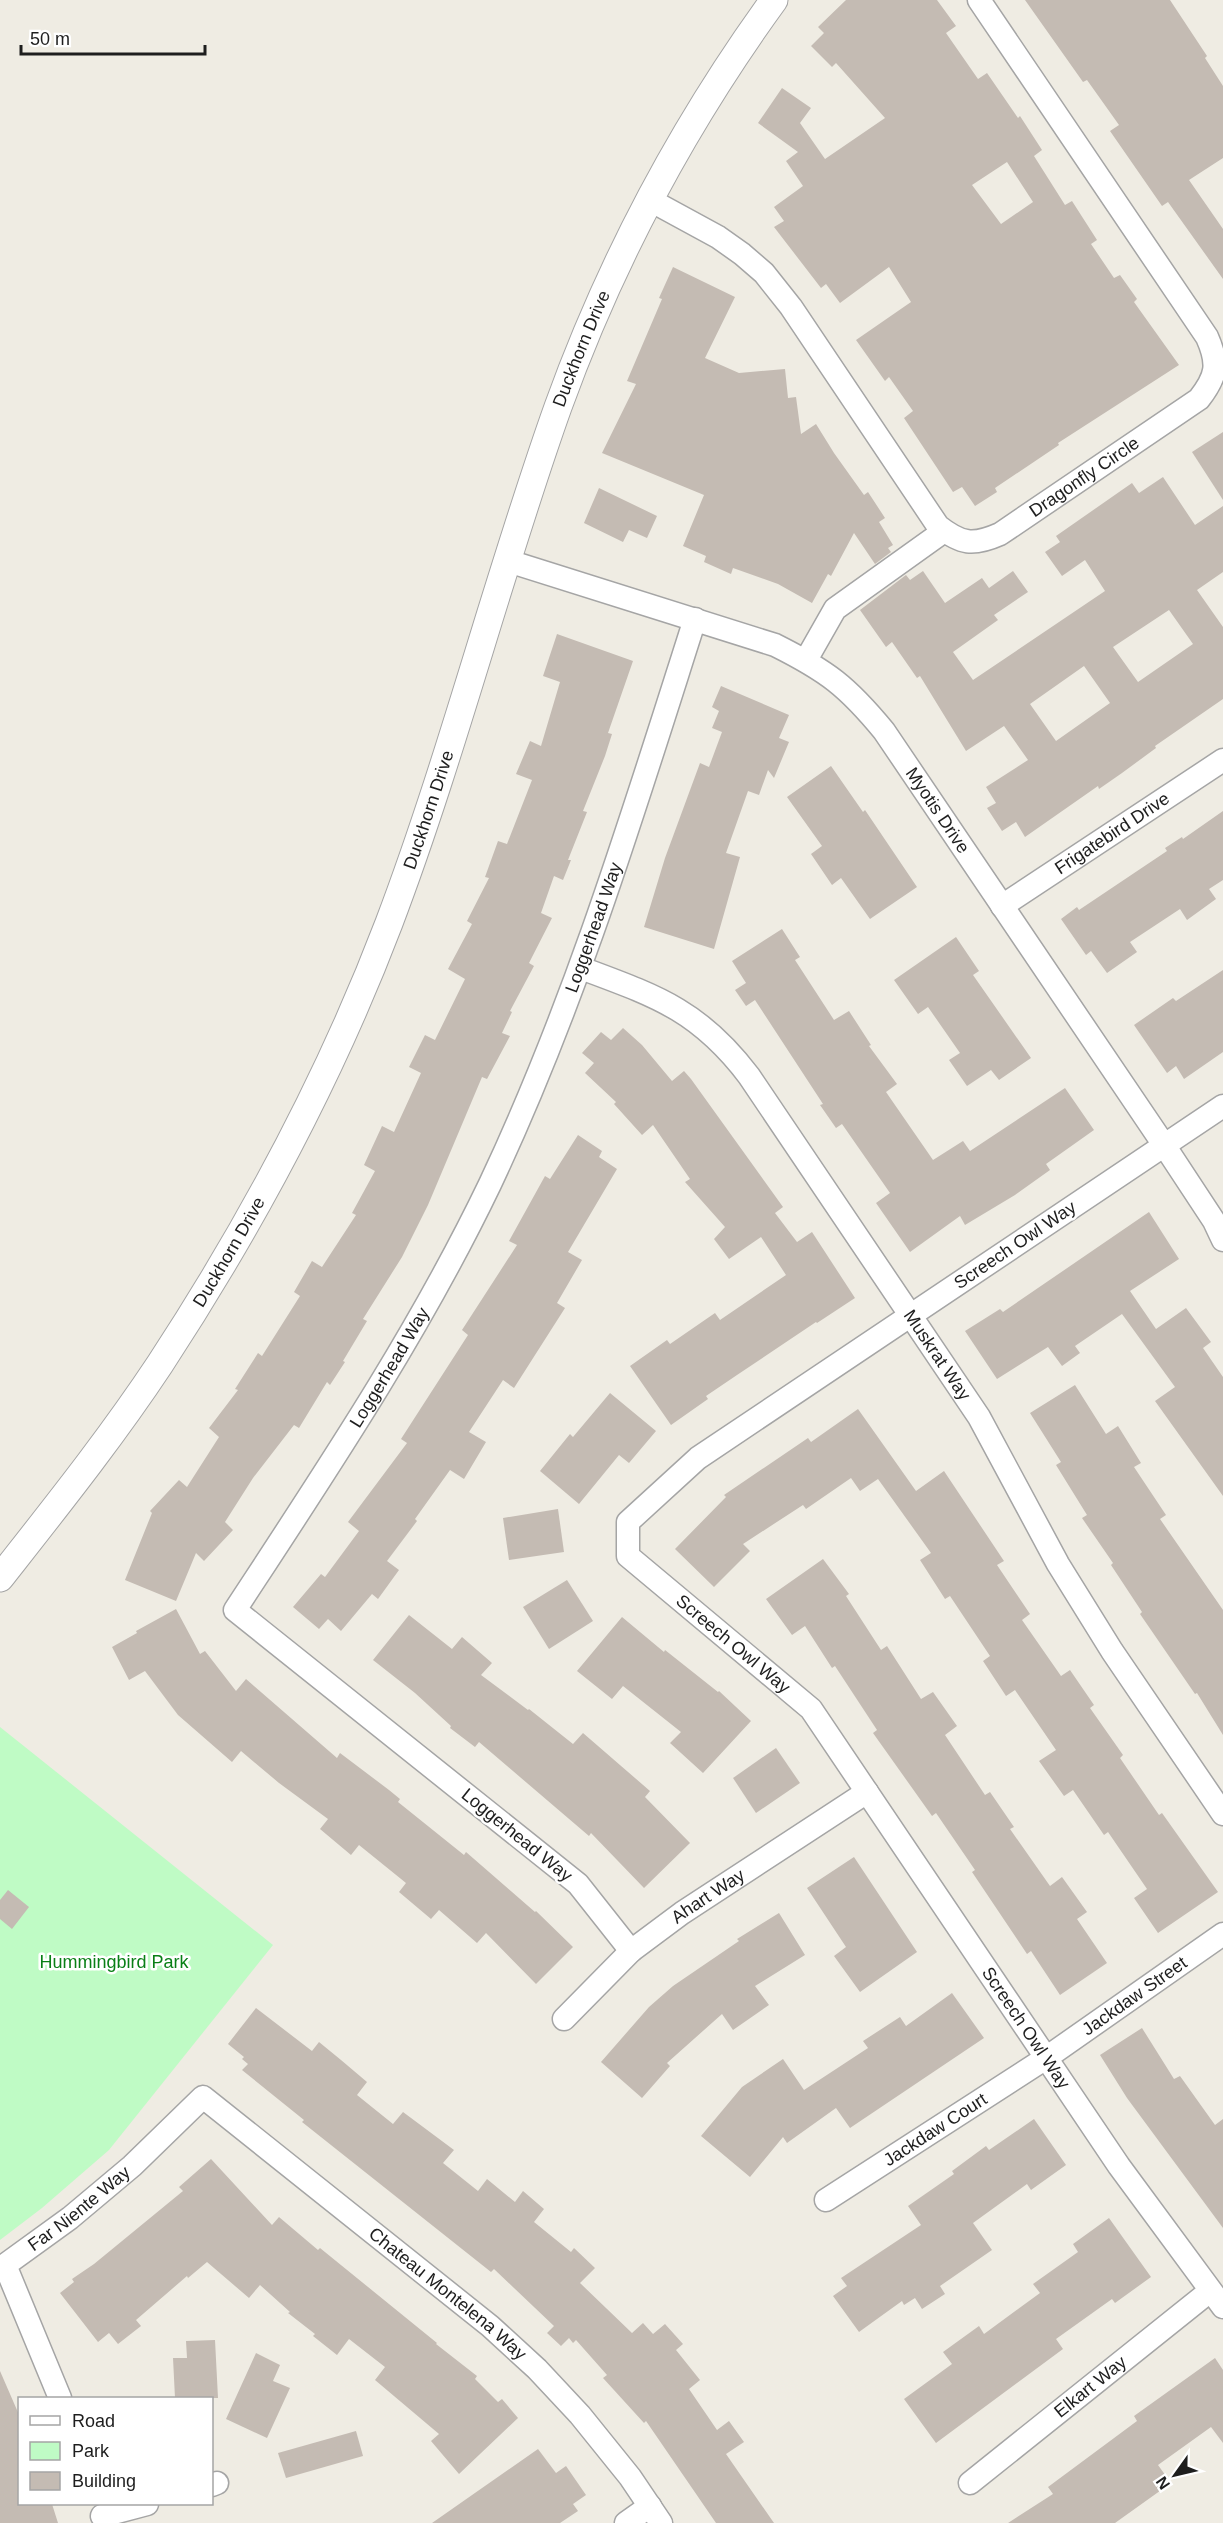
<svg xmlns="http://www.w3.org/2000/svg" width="1223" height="2523" viewBox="0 0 1223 2523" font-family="Helvetica,sans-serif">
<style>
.park{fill:#bffbc5}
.building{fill:#c4bbb3;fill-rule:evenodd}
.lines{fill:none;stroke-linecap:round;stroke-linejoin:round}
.minor-casing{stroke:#a5a5a5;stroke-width:25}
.tertiary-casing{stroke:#a5a5a5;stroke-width:29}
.minor{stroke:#fff;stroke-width:22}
.tertiary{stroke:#fff;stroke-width:27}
.labels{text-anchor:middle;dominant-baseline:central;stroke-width:5;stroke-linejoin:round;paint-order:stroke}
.street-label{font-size:18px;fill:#1e1e1e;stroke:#fff}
.park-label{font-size:18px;fill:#097f16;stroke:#fff}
</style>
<rect width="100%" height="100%" fill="#efece3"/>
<path class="park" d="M0,1727L273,1945L109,2150L42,2208L0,2240Z"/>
<g class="building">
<path d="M846,0H937L956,26L946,33L978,79L987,73L1018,118L1020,116L1042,150L1034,156L1065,205L1072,201L1097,240L1091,244L1114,278L1120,275L1137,299L1134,302L1179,365L1058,443L1059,445L995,488L997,492L975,506L962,487L953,492L904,418L913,411L889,377L885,381L856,340L911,302L889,267L840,303L826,284L821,288L774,227L784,221L774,207L803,186L786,161L798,152L758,123L782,88L811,108L800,123L825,159L885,118L836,63L832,67L811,46L824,33L818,27ZM1007,162L1033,202L1001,224L972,185Z"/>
<path d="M1025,0H1170L1207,56L1205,58L1223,86V158L1189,180L1223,229V279L1168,202L1162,206L1110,131L1119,125L1087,80L1083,82Z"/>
<path d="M673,267L735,297L705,358L739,373L785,369L788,398L796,397L801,434L816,424L834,453L864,495L868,492L885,518L879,522L893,545L888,548L891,552L875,564L854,533L831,576L828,574L812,603L778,584L733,568L731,574L704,562L706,556L683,546L704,495L602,453L636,384L627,381L662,299L659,298Z"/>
<path d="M1223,432V500L1192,452Z"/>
<path d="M1163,477L1195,525L1223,506V572L1197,590L1223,627V699L1155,746L1156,748L1122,773L1099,789L1098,786L1025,837L1016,822L1002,831L987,808L996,803L986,787L1028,760L1004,726L966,751L920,676L917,678L892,642L886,647L860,610L906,575L910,580L923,571L945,603L982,578L989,588L1013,571L1028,592L994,615L998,620L953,652L973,680L1105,591L1085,560L1062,576L1045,552L1060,542L1056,536L1132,483L1139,493ZM1169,610L1193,644L1138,682L1113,647ZM1084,666L1110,703L1056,741L1030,704Z"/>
<path d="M599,488L657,516L647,538L629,530L623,542L584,523Z"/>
<path d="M557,634L633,661L608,733L612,734L605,756L583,811L587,812L568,860H571L563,880L554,876L541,913L552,918L529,963L534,966L510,1011L512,1012L502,1033L510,1036L487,1079L482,1077L428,1205L402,1257L363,1319L367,1321L343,1361L345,1362L330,1385L327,1382L299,1428L294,1425L253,1478L225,1522L233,1530L204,1561L196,1553L176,1601L125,1580L152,1513L150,1511L179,1480L187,1487L219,1437L209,1428L238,1390L235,1389L258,1353L262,1356L300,1296L294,1292L312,1261L322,1267L356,1215L352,1213L375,1171L364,1165L382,1126L394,1132L421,1073L409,1067L425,1035L435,1040L465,979L448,969L472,924L467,921L489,878L485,877L498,841L507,844L532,780L516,774L530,741L541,746L560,682L543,676Z"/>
<path d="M721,686L789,715L779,738L789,742L774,778L768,770L759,795L748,791L726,853L740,857L714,949L644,927L665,858L700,763L709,767L722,732L712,728L719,711L712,707Z"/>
<path d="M831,766L863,812L865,810L917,887L870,919L841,878L832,885L811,854L822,846L787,797Z"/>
<path d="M1223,811V880L1209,889L1216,899L1187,920L1180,909L1130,942L1137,952L1107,973L1091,951L1086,955L1061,919L1077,907L1079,910L1167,851L1165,848L1182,837L1183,839Z"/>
<path d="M782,929L800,957L795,960L834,1020L849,1011L871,1045L869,1046L897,1084L886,1092L933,1160L963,1141L970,1151L1065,1088L1094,1130L1046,1164L1050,1170L1015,1195L965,1225L960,1216L910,1252L876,1203L890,1193L842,1124L836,1128L820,1105L823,1104L755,1000L746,1006L735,990L746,983L732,961Z"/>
<path d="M956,937L979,971L973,975L1031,1058L999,1080L991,1070L967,1086L949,1060L960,1053L928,1007L918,1014L894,980Z"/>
<path d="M1223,970V1052L1184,1079L1176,1066L1167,1073L1134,1025L1173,998L1176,1001Z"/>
<path d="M623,1028L642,1045L672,1081L684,1071L691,1079L783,1207L775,1213L797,1242L812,1232L855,1298L817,1323L816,1322L737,1375L706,1396L708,1399L671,1425L630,1366L667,1340L670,1344L715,1313L720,1320L786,1275L761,1237L729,1259L714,1239L725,1227L685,1182L690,1179L653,1125L642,1135L614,1104L616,1102L585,1073L594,1063L582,1053L601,1032L611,1040Z"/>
<path d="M578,1135L602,1151L599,1157L617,1169L568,1252L582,1260L557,1303L565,1308L514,1388L503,1380L469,1432L486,1442L464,1479L450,1470L415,1519L417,1521L387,1561L399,1570L378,1599L372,1594L341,1631L328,1619L319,1629L293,1607L321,1574L325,1577L359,1531L348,1522L407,1443L401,1439L468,1335L462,1330L517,1245L509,1241L545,1176L550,1179Z"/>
<path d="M1149,1212L1179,1259L1130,1291L1156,1329L1186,1308L1211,1342L1203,1348L1223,1377V1496L1155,1401L1175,1387L1122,1314L1075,1346L1080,1353L1062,1366L1048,1347L997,1379L965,1331L1000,1309L1003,1312Z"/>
<path d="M1075,1385L1106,1434L1118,1426L1141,1463L1134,1467L1166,1515L1160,1519L1223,1610V1735L1197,1693L1195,1694L1140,1614L1142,1612L1111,1565L1113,1563L1082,1518L1087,1515L1056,1465L1061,1462L1030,1413Z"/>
<path d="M610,1393L656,1431L629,1463L619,1455L579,1504L540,1471L570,1434L573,1437Z"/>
<path d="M858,1409L916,1491L944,1471L1004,1561L997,1565L1030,1614L1022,1620L1061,1676L1070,1670L1094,1705L1090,1708L1123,1755L1120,1758L1159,1815L1162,1813L1218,1892L1158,1933L1134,1898L1147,1889L1108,1832L1104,1835L1073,1790L1064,1796L1039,1761L1056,1750L1015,1690L1006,1696L983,1661L990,1656L950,1596L945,1599L920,1560L931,1553L878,1479L860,1491L851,1478L806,1509L803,1505L743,1544L750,1551L714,1587L675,1549L726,1497L724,1495L808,1438L811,1442Z"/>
<path d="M558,1509L564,1552L509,1560L503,1518Z"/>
<path d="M823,1559L849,1594L846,1596L881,1650L887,1646L921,1699L933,1692L957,1726L945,1735L985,1795L990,1792L1014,1827L1010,1829L1050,1886L1062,1877L1087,1912L1077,1919L1107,1963L1060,1995L1031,1951L1027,1954L972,1872L975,1870L936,1813L932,1816L873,1733L877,1730L835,1666L832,1668L805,1626L792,1635L766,1599Z"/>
<path d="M567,1580L593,1621L549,1649L523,1607Z"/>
<path d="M176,1609L200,1654L205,1651L236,1691L246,1679L337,1758L340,1753L389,1790L400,1799L398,1802L464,1855L466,1852L535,1912L536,1911L573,1947L536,1984L486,1933L477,1943L439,1910L431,1919L399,1892L406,1883L359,1845L351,1855L320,1829L328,1819L279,1783L241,1751L232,1762L178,1715L145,1671L129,1680L112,1647L137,1633L136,1631Z"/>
<path d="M409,1615L452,1649L462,1637L492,1663L481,1675L528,1710L529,1709L573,1744L583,1733L650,1791L645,1797L690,1843L644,1888L591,1833L589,1836L479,1742L475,1747L450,1728L451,1726L415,1693L373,1660Z"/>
<path d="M622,1617L664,1652L665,1650L718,1692L719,1691L751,1721L703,1773L670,1743L681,1732L623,1686L612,1699L577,1671Z"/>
<path d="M776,1748L800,1783L756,1813L733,1778Z"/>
<path d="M854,1857L917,1952L860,1992L834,1956L846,1947L807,1888Z"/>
<path d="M8,1890L29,1907L12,1929L0,1919V1900Z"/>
<path d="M779,1913L805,1955L755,1986L769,2005L733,2030L722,2014L667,2063L670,2066L642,2098L601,2062L649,2007L673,1986L739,1941L737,1939Z"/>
<path d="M952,1993L984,2038L850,2128L836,2108L787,2143L783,2137L750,2177L701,2136L742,2087L783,2059L804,2090L868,2048L863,2041L900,2017L906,2026Z"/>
<path d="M256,2008L312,2051L319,2042L341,2060L367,2082L357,2095L393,2124L403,2112L454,2150L443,2163L478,2191L487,2179L515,2202L523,2191L544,2209L534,2222L571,2252L574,2248L595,2268L580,2283L632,2333L643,2323L653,2334L665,2324L683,2344L676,2350L700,2380L689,2389L717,2430L729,2421L744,2442L726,2454L774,2523H716L646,2421L644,2423L603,2378L607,2375L576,2340L573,2343L569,2338L561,2346L547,2333L554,2326L494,2269L491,2272L302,2122L304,2120L242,2070L248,2064L242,2059L244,2057L228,2044Z"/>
<path d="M1142,2028L1174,2079L1180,2076L1215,2125L1223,2119V2228L1127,2098L1100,2055Z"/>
<path d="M1034,2119L1066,2165L1031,2190L1027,2184L973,2223L992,2250L940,2286L945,2294L922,2309L915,2298L904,2305L902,2301L859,2332L833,2296L847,2286L841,2278L921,2225L908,2206L954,2174L952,2171L986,2146L989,2150Z"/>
<path d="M211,2159L272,2225L279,2217L318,2250L320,2248L437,2343L436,2344L477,2376L475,2379L498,2402L502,2399L518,2418L459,2474L431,2441L439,2434L375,2380L385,2367L349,2339L337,2355L313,2336L315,2334L288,2313L290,2312L260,2285L249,2298L207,2262L188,2278L187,2276L136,2320L141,2326L118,2344L109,2333L98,2342L60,2293L74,2282L72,2279L94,2264L183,2191L179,2187Z"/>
<path d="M1109,2218L1151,2277L1115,2303L1112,2299L1056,2339L1063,2349L936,2443L904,2399L952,2364L943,2352L979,2326L984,2334L1040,2293L1033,2284L1078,2252L1073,2244Z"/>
<path d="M215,2340L218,2398H175L173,2358H187L186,2341Z"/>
<path d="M256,2353L280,2365L273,2381L290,2388L267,2438L226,2419Z"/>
<path d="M1215,2358L1223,2370V2443L1211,2427L1158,2465L1171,2483L1115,2523H1008L1053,2494L1048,2487L1137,2421L1134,2416Z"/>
<path d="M0,2371L20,2417V2504H52L58,2523H0Z"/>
<path d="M356,2431L363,2456L286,2478L278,2453Z"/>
<path d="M538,2449L556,2473L566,2466L586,2495L573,2504L578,2511L560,2523H432Z"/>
</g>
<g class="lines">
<g class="minor-casing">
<g id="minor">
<path id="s1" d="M650,200L718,237L742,254L764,273L791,307L938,526C961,544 973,546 1000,534L1199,399C1217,376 1219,364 1207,337L979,0"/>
<path id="s2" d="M508,561L775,645C827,671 847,686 884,731L1164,1145L1214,1221L1223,1240"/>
<path d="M806,660L835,609L944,531"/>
<path id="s3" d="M1002,906L1223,760"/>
<path id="s4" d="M581,968C656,996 699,1010 749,1076L979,1417L1058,1564L1112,1651L1223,1814"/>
<path id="s5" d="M1223,1106L698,1458L628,1522V1556L811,1709L1119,2166L1223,2307"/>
<path id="s6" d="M631,1951L578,1884L235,1610C326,1471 418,1334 490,1184C576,1002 634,810 695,619"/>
<path id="s7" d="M564,2019L631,1951L682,1913L867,1792"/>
<path id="s8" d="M826,2200L1046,2058L1223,1934"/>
<path id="s9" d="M60,2398L5,2265L70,2218L132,2166L203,2097L490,2326L537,2369L580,2415L630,2477L661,2523"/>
<path id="s10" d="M970,2483L1210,2291"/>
<path d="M212,2485L217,2483"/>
<path d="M102,2516L147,2504"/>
<path d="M626,2523L650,2506"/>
</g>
</g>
<g class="tertiary-casing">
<g id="tertiary">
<path id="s11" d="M0,1578C55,1508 111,1438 160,1364C251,1225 330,1078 389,923C453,754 497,578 558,407C610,263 684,124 774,0"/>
</g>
</g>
<use href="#minor" class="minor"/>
<use href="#tertiary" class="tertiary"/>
</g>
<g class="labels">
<g class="street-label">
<text stroke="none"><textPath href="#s11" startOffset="1371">Duckhorn Drive</textPath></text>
<text stroke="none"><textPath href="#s1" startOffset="612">Dragonfly Circle</textPath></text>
<text stroke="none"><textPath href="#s11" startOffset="885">Duckhorn Drive</textPath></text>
<text stroke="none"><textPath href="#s2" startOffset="516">Myotis Drive</textPath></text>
<text stroke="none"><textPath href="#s3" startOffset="132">Frigatebird Drive</textPath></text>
<text stroke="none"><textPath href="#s6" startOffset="1298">Loggerhead Way</textPath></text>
<text transform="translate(1015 1245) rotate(-34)">Screech Owl Way</text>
<text stroke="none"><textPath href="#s11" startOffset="399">Duckhorn Drive</textPath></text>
<text stroke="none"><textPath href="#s4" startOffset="540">Muskrat Way</textPath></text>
<text stroke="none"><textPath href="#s6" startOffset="812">Loggerhead Way</textPath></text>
<text stroke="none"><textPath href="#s5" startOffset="898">Screech Owl Way</textPath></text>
<text transform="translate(517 1835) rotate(39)">Loggerhead Way</text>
<text stroke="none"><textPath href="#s7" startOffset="190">Ahart Way</textPath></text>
<text stroke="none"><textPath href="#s8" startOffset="370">Jackdaw Street</textPath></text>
<text stroke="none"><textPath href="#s5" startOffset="1384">Screech Owl Way</textPath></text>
<text stroke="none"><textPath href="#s8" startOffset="130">Jackdaw Court</textPath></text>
<text stroke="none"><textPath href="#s9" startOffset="237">Far Niente Way</textPath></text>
<text stroke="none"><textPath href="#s9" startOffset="718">Chateau Montelena Way</textPath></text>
<text stroke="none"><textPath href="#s10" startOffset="154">Elkart Way</textPath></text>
</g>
<g class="park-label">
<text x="114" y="1962">Hummingbird Park</text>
</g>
</g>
<rect x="18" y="2397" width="195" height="108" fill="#ffffff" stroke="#a5a5a5" stroke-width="1.5"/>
<rect x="30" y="2416" width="30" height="9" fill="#ffffff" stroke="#a5a5a5" stroke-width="1.5"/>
<text x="72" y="2427" font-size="18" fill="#1e1e1e">Road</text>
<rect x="30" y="2442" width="30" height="18" fill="#bffbc5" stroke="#a5a5a5" stroke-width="1.5"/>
<text x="72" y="2457" font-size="18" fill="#1e1e1e">Park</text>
<rect x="30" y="2472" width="30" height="18" fill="#c4bbb3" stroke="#a5a5a5" stroke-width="1.5"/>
<text x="72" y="2487" font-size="18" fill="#1e1e1e">Building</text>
<g transform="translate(1175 2475) rotate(236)" stroke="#ffffff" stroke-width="4.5" paint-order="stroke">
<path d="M0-4.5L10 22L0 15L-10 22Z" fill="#1e1e1e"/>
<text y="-9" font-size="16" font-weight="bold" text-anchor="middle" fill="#1e1e1e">N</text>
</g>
<path d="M21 45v9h184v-9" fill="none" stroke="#1e1e1e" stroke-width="3"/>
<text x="30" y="45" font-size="18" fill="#1e1e1e" stroke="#ffffff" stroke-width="4.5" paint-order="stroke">50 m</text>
</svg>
